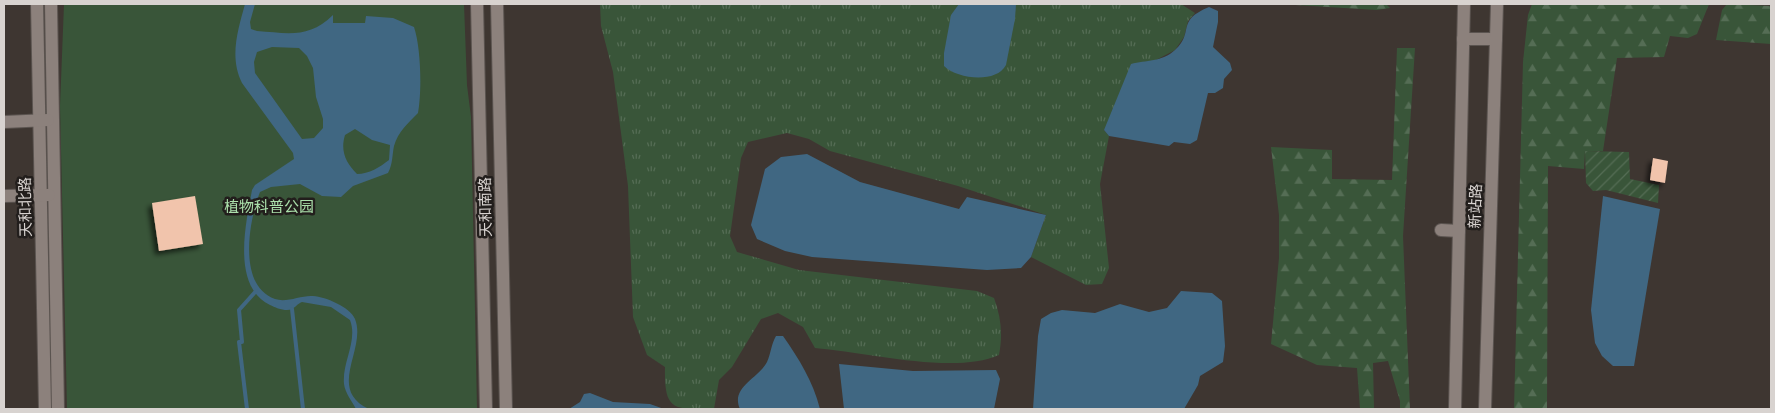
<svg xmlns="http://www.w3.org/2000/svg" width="1775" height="413" viewBox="0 0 1775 413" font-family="'Public Sans','Noto Sans SC',sans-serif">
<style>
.grass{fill:url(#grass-tufts)}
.forest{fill:url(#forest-firs)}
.park{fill:#395539}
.garden{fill:url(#garden-furrows)}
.water{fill:#406782;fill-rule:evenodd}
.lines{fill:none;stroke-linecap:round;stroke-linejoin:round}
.stream{stroke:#406782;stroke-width:4}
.building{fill:#f1c4ac;filter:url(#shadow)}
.minor-casing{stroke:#5b5450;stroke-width:14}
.minor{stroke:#8c817c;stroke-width:12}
.labels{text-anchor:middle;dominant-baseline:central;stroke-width:5;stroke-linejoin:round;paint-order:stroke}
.park-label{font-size:15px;fill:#abe0ab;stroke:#221e1c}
.street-label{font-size:15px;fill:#d8d3d0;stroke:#221e1c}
</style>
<defs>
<pattern id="grass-tufts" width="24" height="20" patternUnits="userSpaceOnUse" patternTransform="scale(1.25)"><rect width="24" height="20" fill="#395539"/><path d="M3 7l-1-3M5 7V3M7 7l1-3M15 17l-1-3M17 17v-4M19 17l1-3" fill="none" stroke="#556d55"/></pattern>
<pattern id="forest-firs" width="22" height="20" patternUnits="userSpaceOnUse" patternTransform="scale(1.25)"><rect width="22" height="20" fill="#395539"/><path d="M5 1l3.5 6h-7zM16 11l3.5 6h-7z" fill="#556d55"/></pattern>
<pattern id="garden-furrows" width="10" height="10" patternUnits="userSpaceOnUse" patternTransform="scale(1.25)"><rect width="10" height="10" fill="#395539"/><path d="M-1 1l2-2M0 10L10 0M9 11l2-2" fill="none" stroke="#556d55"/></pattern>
<filter id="shadow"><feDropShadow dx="-4" dy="4" stdDeviation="2.5" flood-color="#0009"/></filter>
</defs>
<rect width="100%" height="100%" fill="#3e3631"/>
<path class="grass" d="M600,4H1181L1195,13L1188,21L1184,37L1175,50L1154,61L1104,130L1109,136L1100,184L1109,268L1102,284L1086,285L1031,257L1046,215L958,186L830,151L809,139L787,133L748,142L741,158L730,236L737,252L799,270L977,291L994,298C1001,317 1003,334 999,355C954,375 866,352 815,348L803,327L778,313L761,319L732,367L719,380L714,409C674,409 664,412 665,367L647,355L633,317L628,186L613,72L601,26Z"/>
<g class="forest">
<path d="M1279,4H1386L1390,8L1377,10Z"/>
<path d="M1532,4H1709L1697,34L1688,38L1670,36L1664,57L1617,58L1603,151H1585L1584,169L1548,166L1547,409H1514L1523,62L1528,15Z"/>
<path d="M1727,4L1771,6V44L1716,40L1722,10Z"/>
<path d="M1397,48H1415L1403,236L1410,409H1400V401L1388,361L1373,363L1374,409H1360L1357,368L1317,365L1271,344L1279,258V215L1271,147L1332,150V179L1392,180Z"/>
</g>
<path class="park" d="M64,4H464L467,85L471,117L477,409H67L60,106Z"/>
<path class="garden" d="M1585,151L1629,152L1630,179L1659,185L1658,203L1606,190L1593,191L1586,183Z"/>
<g class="water">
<path d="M245,4H255L250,22L251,29L257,31C287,33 309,39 333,15V23H365L366,16L393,18L414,27C421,48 422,91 418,113C408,123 398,132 394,146C392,156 393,163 388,173L353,186L341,197L322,196L300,184L271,187L260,192C249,220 237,286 275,299C287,303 301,295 313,296C326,297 350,307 355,319C367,349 326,389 369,409H356C352,401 345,393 344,384C342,362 358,341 350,320L331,307L302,302C297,304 296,307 292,309C286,312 276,308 270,305C231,286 246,223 252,190L255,185L294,159L293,153L242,83C229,57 238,30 245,4ZM272,47L299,48L307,56L313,68L316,97L323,119V128L314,138L302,139L255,73L254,62L257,52ZM355,129L372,140L390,145L389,160C380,167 369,174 357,174C346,163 340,151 345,135Z"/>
<path d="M959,4H1016L1015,19L1006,65C996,84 957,79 944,66V53L951,15Z"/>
<path d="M1209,7L1218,11V22L1213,47L1230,63L1232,70L1224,79L1223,88L1215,93H1208L1197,140L1190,144L1174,142L1169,146L1109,136L1104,130L1131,64C1146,60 1162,62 1175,50C1195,32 1175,21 1209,7Z"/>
<path d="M807,154L860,182L959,209L967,197L1046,215L1031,257L1021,268L987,270L812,257L785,251L757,239L751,225L765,169L781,157Z"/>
<path d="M1603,196L1660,209L1634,366H1613L1602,356L1595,343L1591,310Z"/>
<path d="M1181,291L1212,293L1222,301L1225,346L1223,362L1200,376L1198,385L1184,409H1033L1038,336L1041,319L1051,313L1062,310L1095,313L1120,304L1149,312L1167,308Z"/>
<path d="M776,336H783C799,359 813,381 820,409H740C730,387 759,378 767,362C771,353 771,345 776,336Z"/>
<path d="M839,364L913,371L996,370L1000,379L994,409H844Z"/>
<path d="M590,393L613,402L650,404L664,409H569L580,402L584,394Z"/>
</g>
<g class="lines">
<g class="stream">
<path d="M292,309L303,409"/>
<path d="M247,409L239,342H242L239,310L256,291"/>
</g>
</g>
<g class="building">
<path d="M1653,158L1668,161L1665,183L1650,180Z"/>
<path d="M195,196L203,244L159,251L152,203Z"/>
</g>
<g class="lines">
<g class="minor-casing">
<g id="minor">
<path d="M37,4L45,409"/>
<path d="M51,4L58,409"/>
<path d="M477,4L486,409"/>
<path d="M497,4L506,409"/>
<path d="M1463,39H1496"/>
<path d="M4,122L48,120"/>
<path d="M4,196L49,195"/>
<path d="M1441,230L1459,231"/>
<path d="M1455,409L1464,4"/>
<path d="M1485,409L1497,4"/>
</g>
</g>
<use href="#minor" class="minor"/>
</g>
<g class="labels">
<g class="park-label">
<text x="269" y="206">植物科普公园</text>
</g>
<g class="street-label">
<text transform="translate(1475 206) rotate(-88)">新站路</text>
<text transform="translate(25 207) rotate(-91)">天和北路</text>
<text transform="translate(485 207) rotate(-91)">天和南路</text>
</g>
</g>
<rect width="1775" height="413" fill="none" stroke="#d8d3d0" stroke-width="10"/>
</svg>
